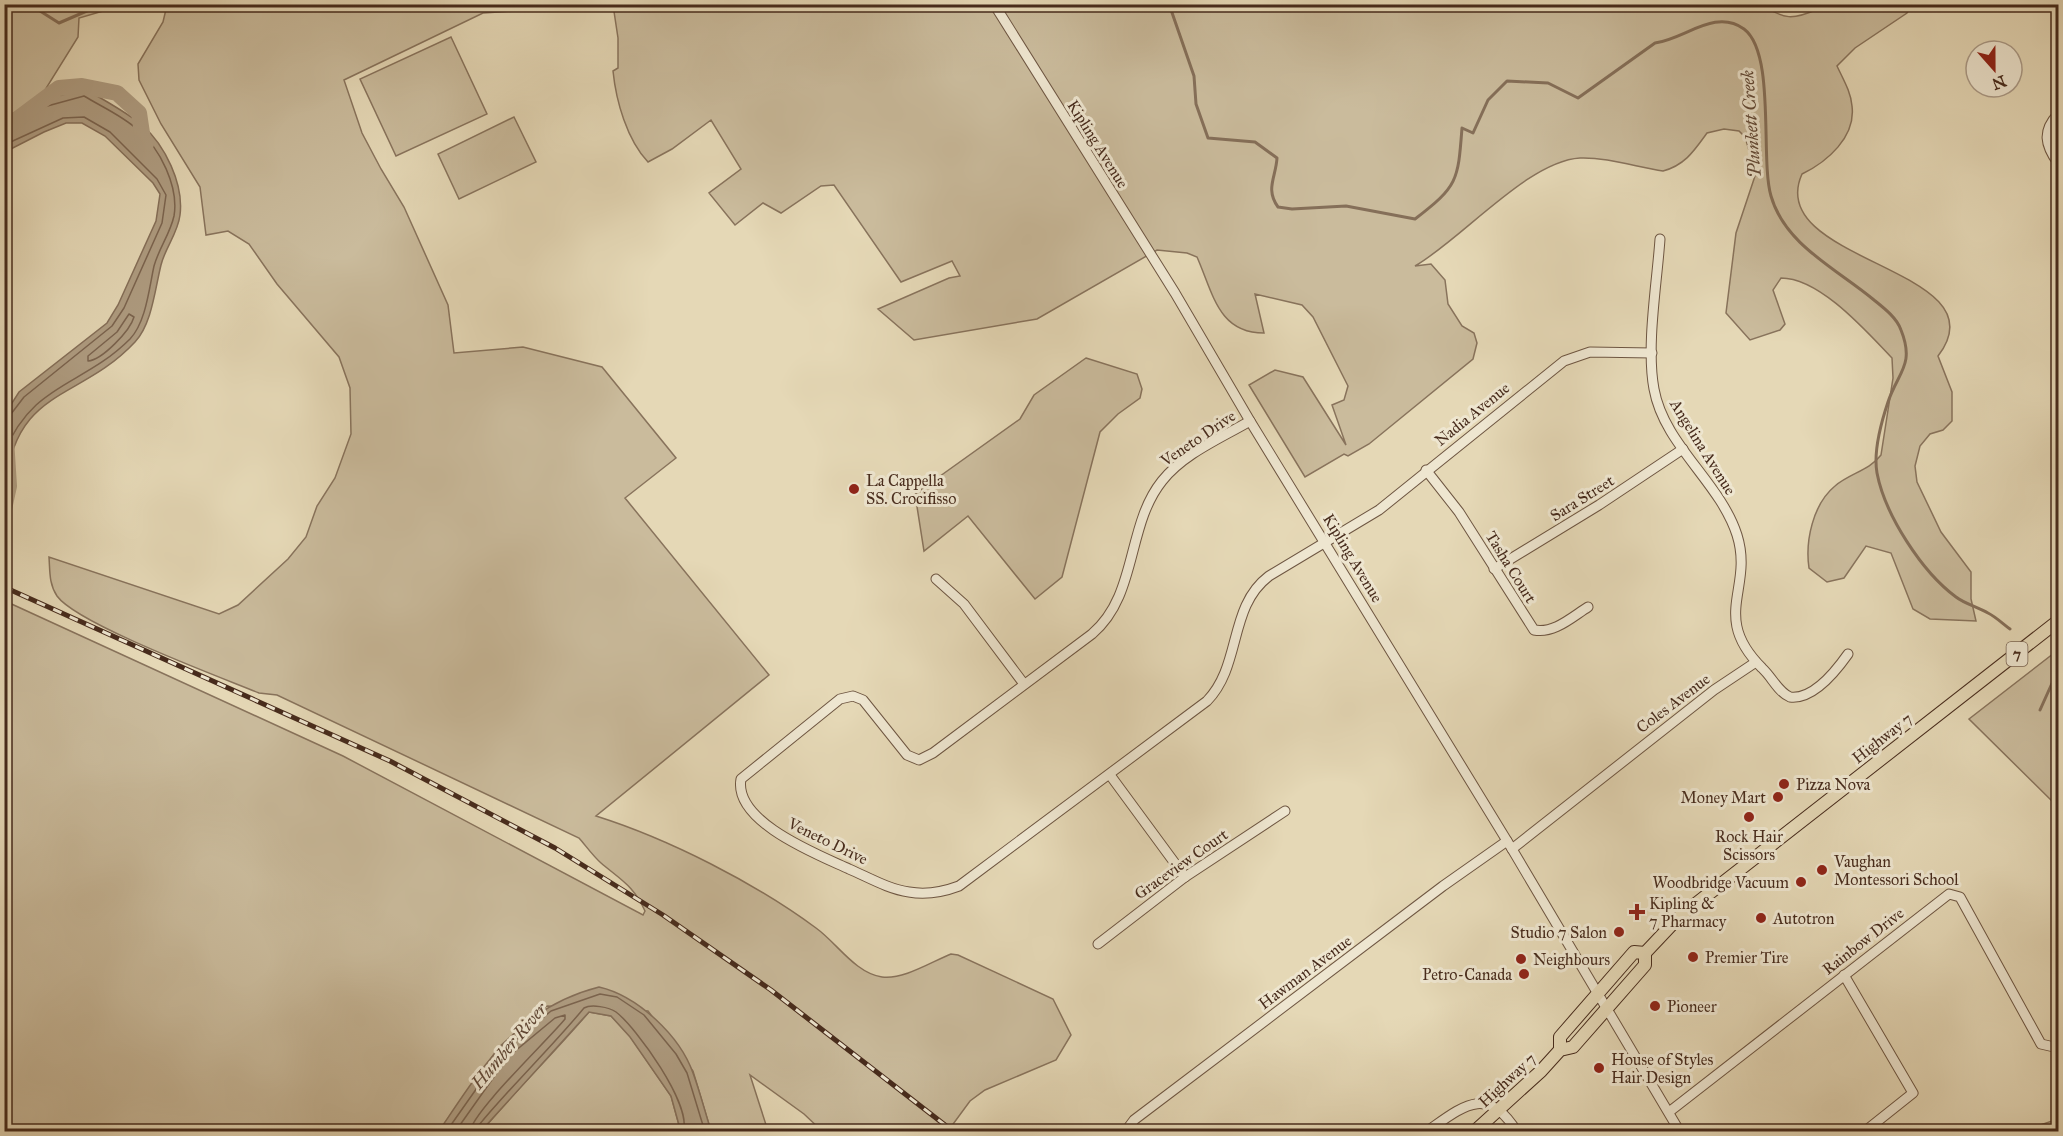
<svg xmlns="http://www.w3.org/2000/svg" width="2063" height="1136" viewBox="0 0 2063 1136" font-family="'IM FELL Great Primer',serif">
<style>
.green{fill:#cabb9c;stroke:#88735c;stroke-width:1.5}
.water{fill:#af9d82;stroke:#856f59;stroke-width:1.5}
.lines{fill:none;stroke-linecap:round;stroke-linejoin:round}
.shore{stroke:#7b644f;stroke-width:1.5}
.stream{stroke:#856f59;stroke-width:3}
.river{stroke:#af9d82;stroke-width:16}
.minor-casing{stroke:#6e5642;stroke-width:11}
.major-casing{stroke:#472b1c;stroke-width:14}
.minor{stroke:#eee6d0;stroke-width:9}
.major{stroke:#e5d8b6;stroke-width:12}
.rail-casing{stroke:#472b1c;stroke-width:5}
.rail{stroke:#eee6d0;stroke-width:3;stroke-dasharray:9;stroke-linecap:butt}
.poi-dot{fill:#8f2418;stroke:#eee6d0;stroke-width:2}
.labels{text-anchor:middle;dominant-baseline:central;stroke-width:6;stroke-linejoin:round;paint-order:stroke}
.shield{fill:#eee6d0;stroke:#796352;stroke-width:1.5}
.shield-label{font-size:15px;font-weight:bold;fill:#472b1c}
.street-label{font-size:16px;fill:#472b1c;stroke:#eee6d0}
.poi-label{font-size:16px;fill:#472b1c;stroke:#eee6d0;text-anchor:start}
.water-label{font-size:18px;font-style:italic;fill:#614836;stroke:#eee6d0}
</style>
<rect width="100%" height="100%" fill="#e5d8b6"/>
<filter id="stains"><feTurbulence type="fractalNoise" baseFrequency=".00333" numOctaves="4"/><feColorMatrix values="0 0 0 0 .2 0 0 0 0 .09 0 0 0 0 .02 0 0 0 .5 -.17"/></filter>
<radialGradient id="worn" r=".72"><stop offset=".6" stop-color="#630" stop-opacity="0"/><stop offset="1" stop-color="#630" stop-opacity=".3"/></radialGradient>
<g class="green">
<path d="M103,4L110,9L79,18L78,37L37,103L5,117L4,5Z"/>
<path d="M1761,4C1784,20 1793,20 1818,9L1815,5H1912L1907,13L1855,48L1837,66C1843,79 1851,92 1852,106C1856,137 1827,162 1802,174C1762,263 2006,268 1938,356L1952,392V421L1943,430L1930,434L1920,446L1915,466L1917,482L1941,532L1971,572V599L1976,621L1930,619L1913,609L1891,553L1866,546L1844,578L1827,582L1809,568C1805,541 1813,504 1835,486C1850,473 1869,471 1881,455L1893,378L1892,358C1866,331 1820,278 1781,278L1773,290L1785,324L1780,330L1750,340L1726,313L1736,233L1756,173L1745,137L1739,131L1724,129L1707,133C1694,151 1685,165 1663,171C1637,167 1606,157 1580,158C1528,161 1462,239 1415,266L1431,264L1445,280L1448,304L1462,326L1474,333L1477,343L1473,359L1369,444L1348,456L1344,454L1305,477L1249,385L1275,370L1303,377L1346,445L1332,405L1344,400L1348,386L1313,317L1302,305L1255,294L1264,333C1218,333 1213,293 1197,257L1187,253L1157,250L1037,319L914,340L878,309L949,278L960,276L952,261L901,282L834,185L821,186L781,213L763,203L735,225L709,193L741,169L711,120L672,149L648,162C627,140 616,101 613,71L618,68V38L613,5L483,13L344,80L362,133L381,169L404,207L448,305L454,353L523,347L602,367L676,458L625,498L769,675L596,816C669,839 755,883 816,928C837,943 855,973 882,977C903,980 931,962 951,954L958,955L1053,999L1071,1035L1056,1060L985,1090L970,1101L948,1131H822L804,1114L750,1075L768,1131H711L693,1071L648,1011L547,1006L499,1047L439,1131L5,1132V601L343,756L643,915L645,911C634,886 621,880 601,863C593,856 586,846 579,838L277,695L259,693C220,677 77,624 57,596C49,584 50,572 49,557L219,614L238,605L288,559L306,537L317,506L335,478L351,434L350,388L339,357L277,284L249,244L228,231L206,235L200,187L161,124L139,80L138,64L163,22L167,5Z"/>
<path d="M451,37L487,114L396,156L360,79Z"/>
<path d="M514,117L536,162L459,199L438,154Z"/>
<path d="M1086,358L1137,374L1142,389L1140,398L1118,414L1100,432L1062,577L1035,599L968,516L924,551L915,494L1020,419L1034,395Z"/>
<path d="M2058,650V807L1969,719Z"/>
<path d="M589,1012L611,1016L630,1036L671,1096L679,1125L676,1132H481C516,1090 554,1053 589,1012Z"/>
<path d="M2058,1119V1131H2023L2025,1130Z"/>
</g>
<g class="water">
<path d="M84,88C103,100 125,111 142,125C165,145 184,184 180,215C178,233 165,248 161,265C155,289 152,324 135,342C79,402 16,386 5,487V414L19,392L107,323L118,305L156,221L160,194L153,183L105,136L82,123H66L44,132L5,152V117L37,103Z"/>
<path d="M599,987C638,996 680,1036 693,1073C700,1092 705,1112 711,1131H676L679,1125L671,1096L630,1037L611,1016L589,1012L481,1131H439C483,1066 517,1008 599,987Z"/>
</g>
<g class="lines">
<g class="shore">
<path d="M4,122L40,108L84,96C102,107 123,116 138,130C160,148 179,187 174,216C170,234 159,248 154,266C149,289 146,322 130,339C82,387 33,382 4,453"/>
<path d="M4,145L63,118L84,117L110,132L157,179L166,195L162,223L124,308L112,326L24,397L11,414L4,416"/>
<path d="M129,314L134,317C130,331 102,360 88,361V356L117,332Z"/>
<path d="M446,1132L503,1051L551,1011L600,994L617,997L644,1015L676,1054L687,1073L705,1132"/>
<path d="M455,1132L508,1057L555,1018L565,1015V1019C549,1039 471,1113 470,1132"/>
<path d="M477,1132L479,1125C512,1085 550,1049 584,1008C591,1004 609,1007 616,1012C636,1027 693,1106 683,1132"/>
</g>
<g class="stream">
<path d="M29,4L59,23L103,4"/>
<path d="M151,4L212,10L219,4"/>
<path d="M1169,4L1194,76L1196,104L1208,138L1255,142L1277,158C1276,177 1265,189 1278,207L1292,209L1346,206L1415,219C1458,186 1458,181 1462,128L1473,133L1488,100L1507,81L1548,83L1578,98L1655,43C1685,39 1715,8 1744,29C1776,53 1760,159 1771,196C1785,245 1837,269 1874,300C1884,308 1897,318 1901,330C1915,365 1898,372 1888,402C1881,423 1873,451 1877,473C1885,515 1922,572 1956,597C1965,604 1978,607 1988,613C1996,617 2003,624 2010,629"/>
<path d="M2053,658L2058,660"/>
<path d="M2040,710L2058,670"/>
</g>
<g class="river">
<path d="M4,129L59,88L82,86L117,93L139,113L143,140L146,144"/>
<path d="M4,509L9,486L6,439"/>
</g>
<g class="minor-casing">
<g id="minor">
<path d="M994,4L1175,293L1250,421L1512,849L1680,1132"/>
<path d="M2058,114C2042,131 2045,145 2058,163"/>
<path d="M1660,239C1657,283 1646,346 1654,389C1664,445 1720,482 1737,535C1754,589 1710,616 1762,668C1772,677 1778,692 1790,697C1813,700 1836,671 1848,654"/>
<path d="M1250,421C1221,438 1183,454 1162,481C1126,526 1138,595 1092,634L933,753L919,760L907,755L863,700L853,696L840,699L741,779C733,822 819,855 849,869C868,877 888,889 909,892C926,895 943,892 959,886L1207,701C1242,665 1228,607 1269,576L1379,510L1564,361L1590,352L1652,353"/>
<path d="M1426,470L1459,512L1534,630C1554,634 1572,617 1588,607"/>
<path d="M1494,569L1599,505L1683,449"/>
<path d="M936,579L964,604L1024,684"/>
<path d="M1110,775L1185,877"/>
<path d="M1512,849L1714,690L1756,662"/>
<path d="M1098,944L1185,877L1285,811"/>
<path d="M1844,975L1913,1093L1864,1132"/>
<path d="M1669,1112L1949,894L1960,897L2041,1044L2054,1047L2058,1045"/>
<path d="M1125,1132L1134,1120L1443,886L1507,841"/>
<path d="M1426,1132C1462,1107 1487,1083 1517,1132"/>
</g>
</g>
<g class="major-casing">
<g id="major">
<path d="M1560,1050V1037L1634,952L1645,953"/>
<path d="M1474,1132L1541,1071L1560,1050L1573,1047L1645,965V953L1679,917L2058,621"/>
</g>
</g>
<use href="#minor" class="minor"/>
<use href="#major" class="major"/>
<g class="rail-casing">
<path id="rail" d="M4,587L390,761L555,848L663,915L771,990L954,1132"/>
</g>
<use href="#rail" class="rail"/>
</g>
<g class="poi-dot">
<circle cx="854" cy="489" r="6"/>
<circle cx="1784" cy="784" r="6"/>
<circle cx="1778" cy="797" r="6"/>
<circle cx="1749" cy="817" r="6"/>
<circle cx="1822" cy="870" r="6"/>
<circle cx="1801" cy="882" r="6"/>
<path d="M1634 903h6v6h6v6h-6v6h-6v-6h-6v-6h6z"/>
<circle cx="1761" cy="918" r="6"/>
<circle cx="1619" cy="932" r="6"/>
<circle cx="1693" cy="957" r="6"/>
<circle cx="1521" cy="959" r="6"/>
<circle cx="1524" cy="974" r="6"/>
<circle cx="1655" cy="1006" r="6"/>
<circle cx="1599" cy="1068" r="6"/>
</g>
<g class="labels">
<rect class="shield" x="2006.5" y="642" width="21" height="24" rx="4.5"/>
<g class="shield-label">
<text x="2017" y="654">7</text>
</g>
<g class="street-label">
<text transform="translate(1098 144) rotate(58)">Kipling Avenue</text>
<text transform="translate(1472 414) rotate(-39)">Nadia Avenue</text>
<text transform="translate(1198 438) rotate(-34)">Veneto Drive</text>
<text transform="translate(1703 447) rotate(58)">Angelina Avenue</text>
<text transform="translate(1582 498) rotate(-32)">Sara Street</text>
<text transform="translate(1353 558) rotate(59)">Kipling Avenue</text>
<text transform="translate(1511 567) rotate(58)">Tasha Court</text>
<text transform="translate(1673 703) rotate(-37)">Coles Avenue</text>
<text transform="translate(1882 738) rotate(-38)">Highway 7</text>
<text transform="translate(828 841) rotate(26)">Veneto Drive</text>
<text transform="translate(1181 864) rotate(-35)">Graceview Court</text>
<text transform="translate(1863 941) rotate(-38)">Rainbow Drive</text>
<text transform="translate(1305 972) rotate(-37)">Hawman Avenue</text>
<text transform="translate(1507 1080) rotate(-43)">Highway 7</text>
</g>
<g class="poi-label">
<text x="866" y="480">La Cappella<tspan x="866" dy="18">SS. Crocifisso</tspan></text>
<text x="1796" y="784">Pizza Nova</text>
<text x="1766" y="797" text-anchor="end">Money Mart</text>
<text x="1749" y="836" text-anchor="middle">Rock Hair<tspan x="1749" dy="18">Scissors</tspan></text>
<text x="1834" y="861">Vaughan<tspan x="1834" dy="18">Montessori School</tspan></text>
<text x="1789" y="882" text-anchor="end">Woodbridge Vacuum</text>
<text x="1649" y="903">Kipling &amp;<tspan x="1649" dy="18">7 Pharmacy</tspan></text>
<text x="1773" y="918">Autotron</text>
<text x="1607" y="932" text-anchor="end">Studio 7 Salon</text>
<text x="1705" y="957">Premier Tire</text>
<text x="1533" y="959">Neighbours</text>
<text x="1512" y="974" text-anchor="end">Petro-Canada</text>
<text x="1667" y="1006">Pioneer</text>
<text x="1611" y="1059">House of Styles<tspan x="1611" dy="18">Hair Design</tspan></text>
</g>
<g class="water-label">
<text transform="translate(1751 124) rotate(-94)">Plunkett Creek</text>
<text transform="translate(509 1046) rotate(-50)">Humber River</text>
</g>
</g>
<rect width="2063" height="1136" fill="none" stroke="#e5d8b6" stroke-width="24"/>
<rect x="6" y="6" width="2051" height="1124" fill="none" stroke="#472b1c" stroke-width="3"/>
<rect x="12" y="12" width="2039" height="1112" fill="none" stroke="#472b1c" stroke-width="1.5"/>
<g transform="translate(1994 69) rotate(159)"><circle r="28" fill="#eee6d0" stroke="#ab9b88" stroke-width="1.5"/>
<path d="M0-4.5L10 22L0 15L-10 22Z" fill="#8f2418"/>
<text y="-9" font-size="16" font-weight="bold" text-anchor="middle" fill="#472b1c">N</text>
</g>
<rect width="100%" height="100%" filter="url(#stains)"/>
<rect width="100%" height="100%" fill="url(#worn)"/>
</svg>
